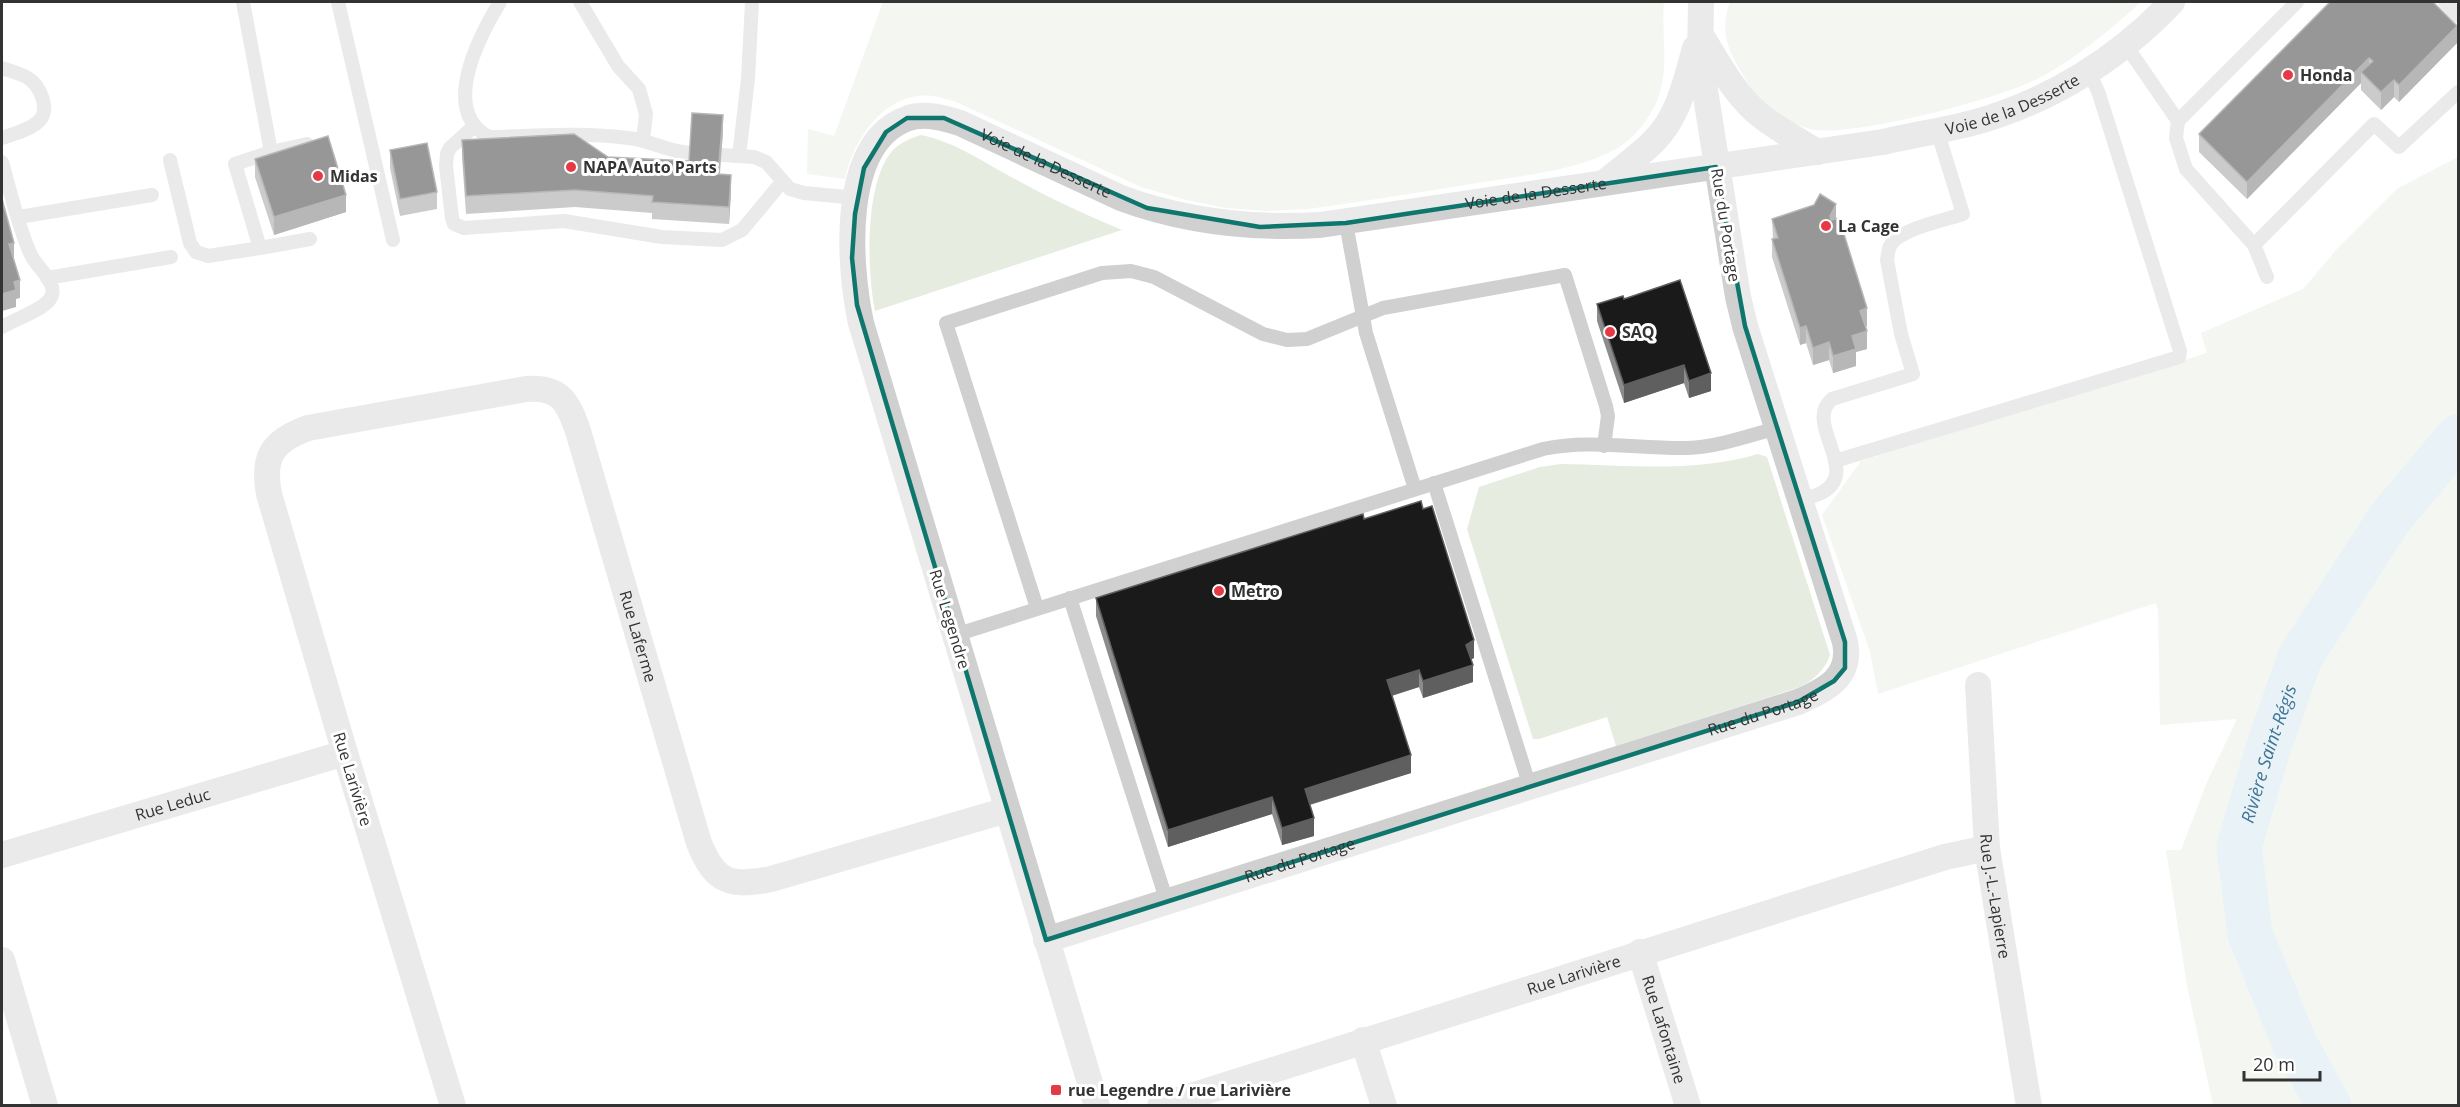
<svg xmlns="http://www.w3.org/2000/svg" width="2460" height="1107" viewBox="0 0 2460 1107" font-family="'Open Sans',sans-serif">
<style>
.green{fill:#e6ecdf}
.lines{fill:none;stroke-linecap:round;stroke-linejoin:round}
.river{stroke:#cfe2ee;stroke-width:45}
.lane{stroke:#d0d0d0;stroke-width:14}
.street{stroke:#d0d0d0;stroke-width:26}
.wall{fill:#8c8c8c}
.shaded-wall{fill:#5f5f5f}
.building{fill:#1a1a1a;stroke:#5f5f5f;stroke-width:1.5}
.marked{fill:none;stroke:#0f766e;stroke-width:4.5;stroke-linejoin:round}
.poi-dot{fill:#e63946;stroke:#fff;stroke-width:2}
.labels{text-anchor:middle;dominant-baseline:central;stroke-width:6;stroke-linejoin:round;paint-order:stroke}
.poi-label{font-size:16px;font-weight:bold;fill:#333;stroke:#fff;text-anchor:start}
.street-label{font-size:16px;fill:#333;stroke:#fff}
.water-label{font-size:18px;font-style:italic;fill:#3f7597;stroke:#fff}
</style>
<rect width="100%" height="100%" fill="#fff"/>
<g class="green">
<path d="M883,2H1664C1661,35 1670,68 1657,101C1649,119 1634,139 1616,149C1578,170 1527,175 1484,182C1426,191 1367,201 1308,209L1267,211L1226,208L1186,200L1141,187L956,102C949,100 941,97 933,96C886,90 853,139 845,179L807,174L808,129L834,136Z"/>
<path d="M1730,2H2141C2110,30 2077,58 2039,78C2003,98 1848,139 1810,129C1782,121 1762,106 1747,82C1730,54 1718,34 1730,2Z"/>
<path d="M921,135C956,142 986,164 1017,180C1051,199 1086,215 1122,230L875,311C867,271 864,182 893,150C901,142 911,138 921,135Z"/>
<path d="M2458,157V1105H2213L2187,986L2166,850H2181L2207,782L2237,719L2160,725L2158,610L2156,603L1878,694L1870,652L1822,515L1861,461L2207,353L2201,333L2303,289L2336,250L2398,188Z"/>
<path d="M1758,454L1767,457L1830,655C1825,670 1812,682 1797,688L1616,746L1607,717L1539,739H1533L1467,529L1479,487L1540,467L1561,464C1627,465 1694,473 1758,454Z"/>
</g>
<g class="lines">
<path class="river" id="s1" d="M2329,1106L2294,1042L2250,934L2239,847L2267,752L2300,657L2390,518L2458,437"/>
<g class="lane">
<path d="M243,2L271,152L235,164L260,248L310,239"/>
<path d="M338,2L393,240"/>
<path d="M500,2C480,35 439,111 489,137C536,136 582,132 628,138C650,140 668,152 690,153"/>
<path d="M580,2L618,66L639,89L646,114L643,140"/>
<path d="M2445,2L2458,16"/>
<path d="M2125,44L2178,121L2297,2"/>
<path d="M2,68C10,71 21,74 28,78C40,86 50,108 40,120C31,130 13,134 2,138"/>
<path d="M2178,121L2176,138L2186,169L2254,245L2374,124L2399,147L2458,92"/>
<path d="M474,126L450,148L447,154L446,166L452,218L454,224L464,228L564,221L662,237L722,240L742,230L782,182"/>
<path d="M271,152L307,144"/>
<path d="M722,155L754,157L766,162L790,189L804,193L857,198"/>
<path d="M739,156L748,79L752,2"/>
<path d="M170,160L190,243L196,252L208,256L260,248"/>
<path d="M2,162C10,190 19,230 31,255C37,268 60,284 50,299C43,310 13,320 2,327"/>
<path d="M19,217L152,195"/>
<path d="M1346,223L1366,333L1415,489"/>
<path d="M2254,245L2267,277"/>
<path d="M47,278L171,257"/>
<path d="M1835,461L2179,357L2180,351L2099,94L2089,71"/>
<path d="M1434,483L1530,787"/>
<path d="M1800,500C1807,498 1816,496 1823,492C1861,470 1803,423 1832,399L1913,374L1901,334L1887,260C1888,255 1888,250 1890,246C1899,229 1945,220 1963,214L1937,130"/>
<path d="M1070,598L1167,902"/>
<path d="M1037,608L946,323L1102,273L1131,271L1154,277L1263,334L1287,340L1307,339L1383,308L1565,275L1606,406L1608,416L1604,446"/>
<path d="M955,635L1543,449C1590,439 1639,449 1687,448C1717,447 1748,436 1777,428"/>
</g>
<g class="street">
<path d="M1701,35C1717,61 1732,90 1755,111C1773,127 1796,139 1817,152"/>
<path d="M1605,182C1621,169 1639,156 1654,141C1679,116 1686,80 1695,48"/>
<path id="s2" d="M1978,685L1987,848L2029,1106"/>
<path id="s3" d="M2,855L345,753"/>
<path id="s4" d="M1046,940L1798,702C1826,690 1852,677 1845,642L1745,326L1738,297L1700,59L1701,2"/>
<path id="s5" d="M1640,952L1688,1106"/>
<path d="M2,960L45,1106"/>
<path d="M1363,1040L1384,1106"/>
<path id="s6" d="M453,1106L345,753L269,494C262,457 272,441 308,428L526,389C560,386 568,402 578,431L699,843C715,883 731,887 771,879L1007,810"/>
<path id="s7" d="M1097,1106L861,323C849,267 839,145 906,119C924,112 944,118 960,123L1121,198C1186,222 1251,229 1320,225L1883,142C1914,135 1946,130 1976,122C2051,101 2119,58 2172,2"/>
<path id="s8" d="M1160,1106L1945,857L1987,848"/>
</g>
</g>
<g class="wall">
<path d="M2330,2L2457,43L2399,102L2394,97L2381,110L2361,90V83L2247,199L2199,152V134Z"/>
<path d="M723,132L720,174L731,192L729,224L652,219V213L575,207L466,214L462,158V140L608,157L689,161Z"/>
<path d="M390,150L437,192V209L400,216L390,168Z"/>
<path d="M255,159L346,212L274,235L255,177Z"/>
<path d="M1772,219H1836L1867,326L1865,327L1867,349L1856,352V366L1833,373L1829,360L1813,365L1806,343L1800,345L1772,257V239H1773Z"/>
<path d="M1624,299L1711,391L1689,398L1684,383L1624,403L1597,321V304Z"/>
<path d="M1364,519L1474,658L1471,659L1473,682L1423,698L1419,687L1392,696L1411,773L1310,805L1314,836L1282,845L1272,814L1168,847L1096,616V598Z"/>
</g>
<g class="shaded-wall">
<path d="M2457,26V43L2399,102V85Z"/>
<path d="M2369,58V75L2361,72V83L2247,199V182Z"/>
<path d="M2394,80V97L2381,110V92Z"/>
<path d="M723,115V132L718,191V174Z"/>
<path d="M731,175V192L729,224V207Z"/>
<path d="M346,195V212L274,235V217Z"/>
<path d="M1836,204V221L1830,233V216Z"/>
<path d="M14,243V260L9,244Z"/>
<path d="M20,280V298L16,299V307L2,311V294L14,282Z"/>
<path d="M1867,308V326L1860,328V311Z"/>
<path d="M1806,326V343L1800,345V328Z"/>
<path d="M1867,331V349L1856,352V366L1833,373V356L1852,336Z"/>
<path d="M1829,342V360L1813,365V348Z"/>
<path d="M1684,365V383L1624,403V385Z"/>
<path d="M1711,373V391L1689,398V381Z"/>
<path d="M1474,640V658L1466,662V645Z"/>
<path d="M1473,665V682L1423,698V681Z"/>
<path d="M1419,670V687L1387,697V680Z"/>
<path d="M1411,755V773L1305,806V789Z"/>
<path d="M1272,797V814L1168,847V830Z"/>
<path d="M1314,818V836L1282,845V828Z"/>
</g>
<g class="building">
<path d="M2330,2H2433L2457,26L2399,85L2394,80L2381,92L2361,72L2373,61L2369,58L2247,182L2199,134Z"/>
<path d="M692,113L723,115L718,174L731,175L729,207L652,202L653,196L575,190L466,196L462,140L574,134L608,157L689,161Z"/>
<path d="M328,136L346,195L274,217L255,159Z"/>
<path d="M427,143L437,192L400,199L390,150Z"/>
<path d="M1820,194L1836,204L1830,216L1831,220L1839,218L1867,308L1860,311L1867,331L1852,336L1856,349L1833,356L1829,342L1813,348L1806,326L1800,328L1772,239L1778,238L1772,219L1814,205Z"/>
<path d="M2,199L14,243L9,244L20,280L14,282L16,290L2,294Z"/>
<path d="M1680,280L1711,373L1689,381L1684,365L1624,385L1597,304L1623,296L1624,299Z"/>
<path d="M1421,501L1423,509L1432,506L1474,640L1466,645L1473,665L1423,681L1419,670L1387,680L1411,755L1305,789L1314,818L1282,828L1272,797L1168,830L1096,598L1363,514L1364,519Z"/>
</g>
<path d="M0 0H2460V1107H0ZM907,118H944L1147,208L1260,227L1346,223L1716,167L1745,326L1845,642V668L1834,681L1798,702L1046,940L857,305L852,258L855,214L864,168L886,132Z" fill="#fff" fill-opacity=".55" fill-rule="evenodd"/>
<path class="marked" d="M907,118H944L1147,208L1260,227L1346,223L1716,167L1745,326L1845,642V668L1834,681L1798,702L1046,940L857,305L852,258L855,214L864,168L886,132Z"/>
<g class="poi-dot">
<circle cx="2288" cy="75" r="6"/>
<circle cx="571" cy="167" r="6"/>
<circle cx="318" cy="176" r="6"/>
<circle cx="1826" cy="226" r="6"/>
<circle cx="1610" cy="332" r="6"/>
<circle cx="1219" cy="591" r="6"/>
<rect x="1050" y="1084" width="12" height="12" rx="3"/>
</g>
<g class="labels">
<g class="poi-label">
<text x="2300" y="75">Honda</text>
<text x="583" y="167">NAPA Auto Parts</text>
<text x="330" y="176">Midas</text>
<text x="1838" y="226">La Cage</text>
<text x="1622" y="332">SAQ</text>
<text x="1231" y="591">Metro</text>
<text x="1068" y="1090">rue Legendre / rue Larivière</text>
</g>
<g class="street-label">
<text stroke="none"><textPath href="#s7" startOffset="2181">Voie de la Desserte</textPath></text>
<text stroke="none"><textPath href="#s7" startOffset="1192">Voie de la Desserte</textPath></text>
<text stroke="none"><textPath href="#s7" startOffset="1695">Voie de la Desserte</textPath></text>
<text transform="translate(1726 225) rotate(81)">Rue du Portage</text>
<text transform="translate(950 619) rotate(73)">Rue Legendre</text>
<text stroke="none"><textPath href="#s6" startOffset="1236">Rue Laferme</textPath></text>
<text stroke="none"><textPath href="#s4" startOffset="752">Rue du Portage</textPath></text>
<text transform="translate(353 779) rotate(73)">Rue Larivière</text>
<text stroke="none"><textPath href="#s3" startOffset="178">Rue Leduc</textPath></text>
<text stroke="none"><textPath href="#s4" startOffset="266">Rue du Portage</textPath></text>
<text stroke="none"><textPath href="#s2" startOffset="212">Rue J.-L.-Lapierre</textPath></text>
<text stroke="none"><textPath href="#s8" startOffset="434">Rue Larivière</textPath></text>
<text stroke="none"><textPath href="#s5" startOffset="81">Rue Lafontaine</textPath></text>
</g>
<g class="water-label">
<text stroke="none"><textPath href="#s1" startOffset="375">Rivière Saint-Régis</textPath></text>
</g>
</g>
<rect width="2460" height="1107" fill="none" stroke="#333333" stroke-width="6"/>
<path d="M2244 1071v9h76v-9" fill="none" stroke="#333333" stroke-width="3"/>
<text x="2253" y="1071" font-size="18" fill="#333333" stroke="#ffffff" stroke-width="4.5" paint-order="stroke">20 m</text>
</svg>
